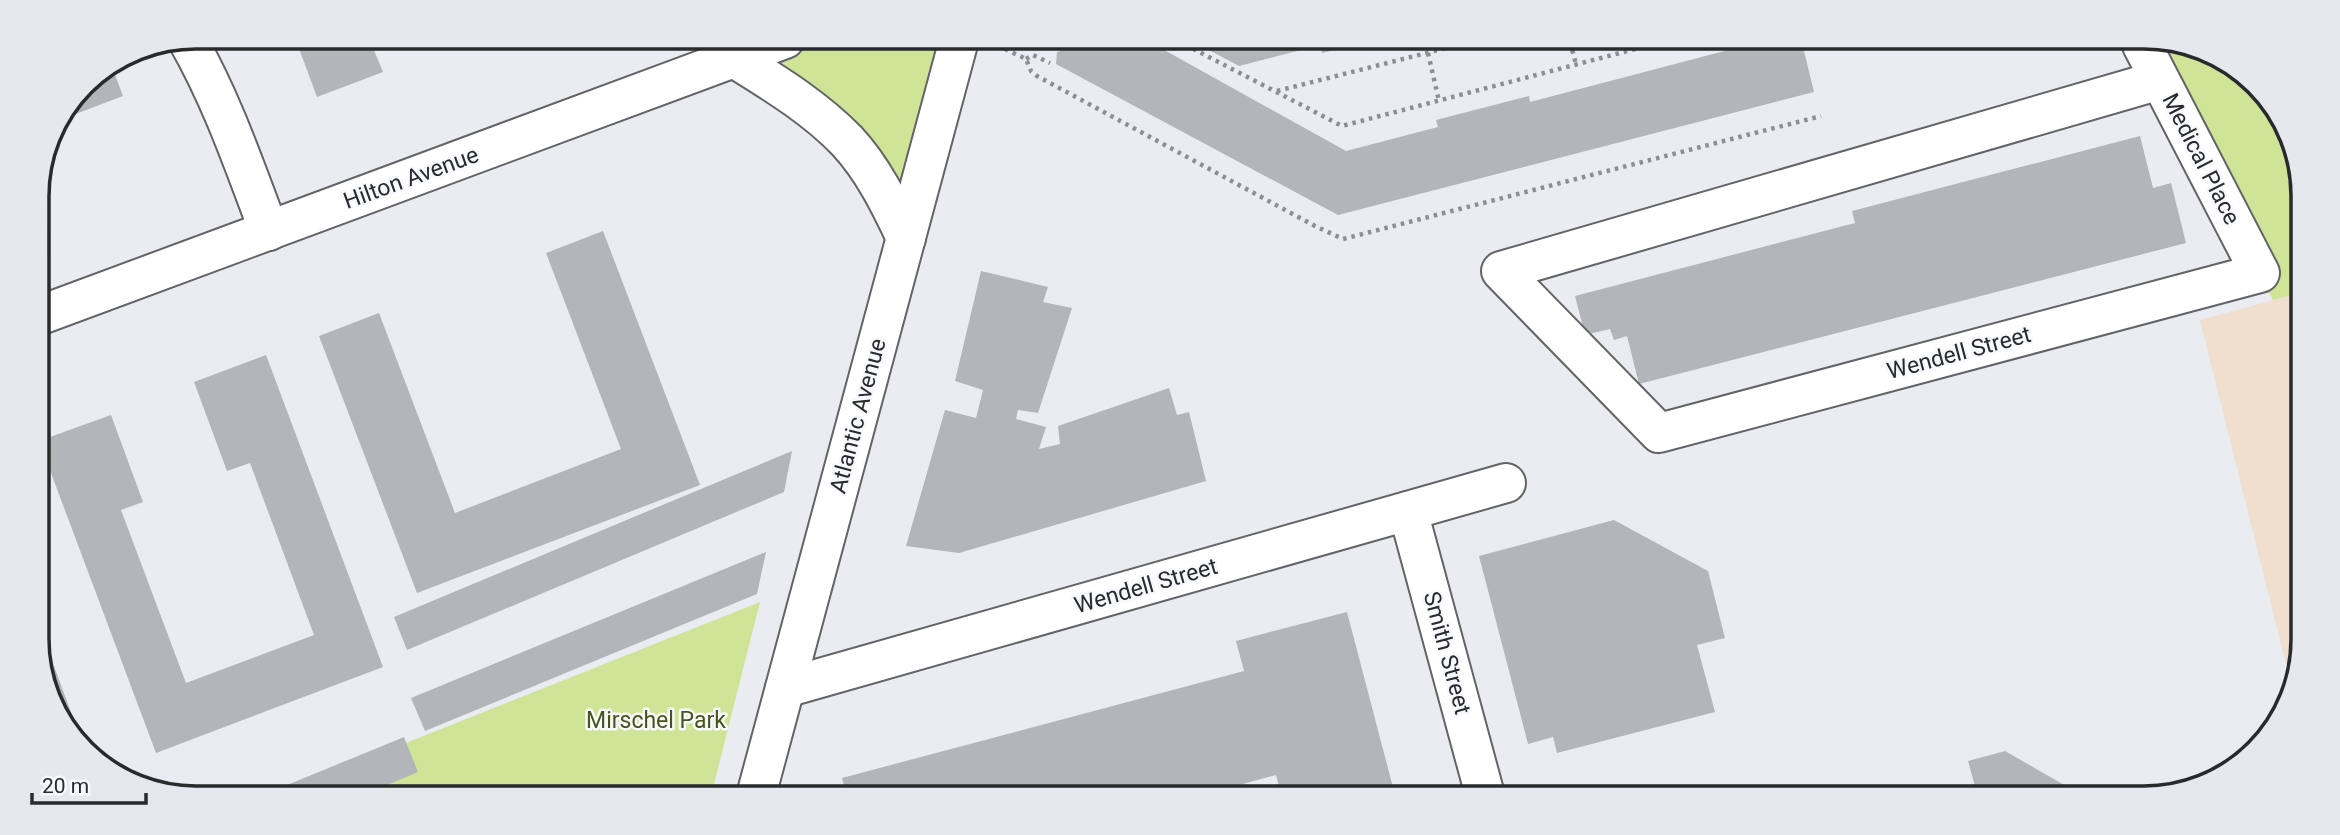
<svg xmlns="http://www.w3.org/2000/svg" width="2340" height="835" viewBox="0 0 2340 835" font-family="Roboto,sans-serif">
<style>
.industrial{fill:#f0dfce}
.green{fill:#cfe497}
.building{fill:#b3b5b9}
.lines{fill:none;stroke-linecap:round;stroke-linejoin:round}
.minor-casing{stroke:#626468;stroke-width:42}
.path{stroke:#8c8e91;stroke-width:4.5;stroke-dasharray:3.5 5;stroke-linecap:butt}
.minor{stroke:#fff;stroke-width:38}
.labels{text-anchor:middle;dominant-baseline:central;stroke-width:5;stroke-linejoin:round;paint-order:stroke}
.street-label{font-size:23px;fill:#292a2b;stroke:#f7f9fe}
.park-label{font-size:23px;fill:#47541b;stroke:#f7f9fe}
.rim{fill:none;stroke:#292a2b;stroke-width:3.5}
</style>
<rect width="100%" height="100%" fill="#eaecf1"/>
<path class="industrial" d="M2300,293L2295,690L2293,692L2200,320Z"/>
<g class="green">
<path d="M823,39L941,40L899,197L767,58Z"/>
<path d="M2139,45H2195L2264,91L2302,175L2300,293L2273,300Z"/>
<path d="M760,602L712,792L288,790Z"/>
</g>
<g class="building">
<path d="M336,37L398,38L373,48L383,72L317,97L300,51Z"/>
<path d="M1094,41H1148L1346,151L1438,127L1436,120L1529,96L1530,102L1755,43H1802L1814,92L1338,215L1056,64L1057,52Z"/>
<path d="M1192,41L1364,42L1365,43L1322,53L1320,45L1239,66Z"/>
<path d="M111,64L123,96L57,121L91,77Z"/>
<path d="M2140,136L2153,188L2171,183L2186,243L1639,384L1627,336L1614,340L1610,329L1585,335L1575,296L1855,223L1852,211Z"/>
<path d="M603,231L700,485L417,593L319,336L379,313L455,513L621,449L546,253Z"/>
<path d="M981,271L1048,287L1043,302L1072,308L1038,413L1018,410L1016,419L1046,427L1039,449L1060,444L1058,426L1169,388L1177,415L1189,412L1206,481L959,553L906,546L945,410L976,418L983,390L955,381Z"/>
<path d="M266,355L383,667L156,753L39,441L111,415L143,502L121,510L186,683L314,635L250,463L227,471L194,382Z"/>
<path d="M792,451L784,492L407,650L394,617Z"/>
<path d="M1614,520L1708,571L1725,638L1697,645L1715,712L1557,753L1553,737L1528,744L1479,556Z"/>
<path d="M766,552L757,594L425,731L411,698Z"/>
<path d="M1347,612L1395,795L1281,794L1276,775L1206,794L846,793L842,778L1244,671L1236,641Z"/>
<path d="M40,628L72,715L64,718L40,669Z"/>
<path d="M404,737L418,772L373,791L275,790Z"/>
<path d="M2005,751L2087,798L1978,797L1968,761Z"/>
</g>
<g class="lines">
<g class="minor-casing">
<g id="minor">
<path d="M187,39C222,100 244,165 269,231"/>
<path d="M2142,45C2181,121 2220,197 2260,273L1659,433L1501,271L2160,80"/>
<path d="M734,58C774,83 814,107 847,141C873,169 890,204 906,238"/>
<path d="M38,316L785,39"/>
<path d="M1408,511L1485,795"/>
<path d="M785,688L1506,483"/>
<path d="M757,792L959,40"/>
</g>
</g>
<g class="path">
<path d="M1178,41L1342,126L1658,43"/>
<path d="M1570,42L1576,64"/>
<path d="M1005,49L1026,59L1031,71L1037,76L1315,226L1343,239L1821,116"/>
<path d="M1428,53L1439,101"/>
<path d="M1026,59L1033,55L1050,63"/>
<path d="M1277,91L1470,42"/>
</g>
<use href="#minor" class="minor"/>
</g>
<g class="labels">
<g class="street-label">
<text transform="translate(2201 159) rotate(63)">Medical Place</text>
<text transform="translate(411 178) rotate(-20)">Hilton Avenue</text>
<text transform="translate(1959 353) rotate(-15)">Wendell Street</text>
<text transform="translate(858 416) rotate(-75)">Atlantic Avenue</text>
<text transform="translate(1146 586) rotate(-16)">Wendell Street</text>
<text transform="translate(1447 653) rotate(75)">Smith Street</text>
</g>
<g class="park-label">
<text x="656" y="720">Mirschel Park</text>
</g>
</g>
<path d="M0 0H2340V835H0ZM196 49H2144A147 147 0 0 1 2291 196V639A147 147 0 0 1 2144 786H196A147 147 0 0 1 49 639V196A147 147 0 0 1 196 49Z" fill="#e7e8ed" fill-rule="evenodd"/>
<path class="rim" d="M196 49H2144A147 147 0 0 1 2291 196V639A147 147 0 0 1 2144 786H196A147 147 0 0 1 49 639V196A147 147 0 0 1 196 49Z"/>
<path d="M32 793v10h114v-10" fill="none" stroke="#292a2b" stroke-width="3.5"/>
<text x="42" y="793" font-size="21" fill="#292a2b" stroke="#f7f9fe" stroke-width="5" paint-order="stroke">20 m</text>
</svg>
